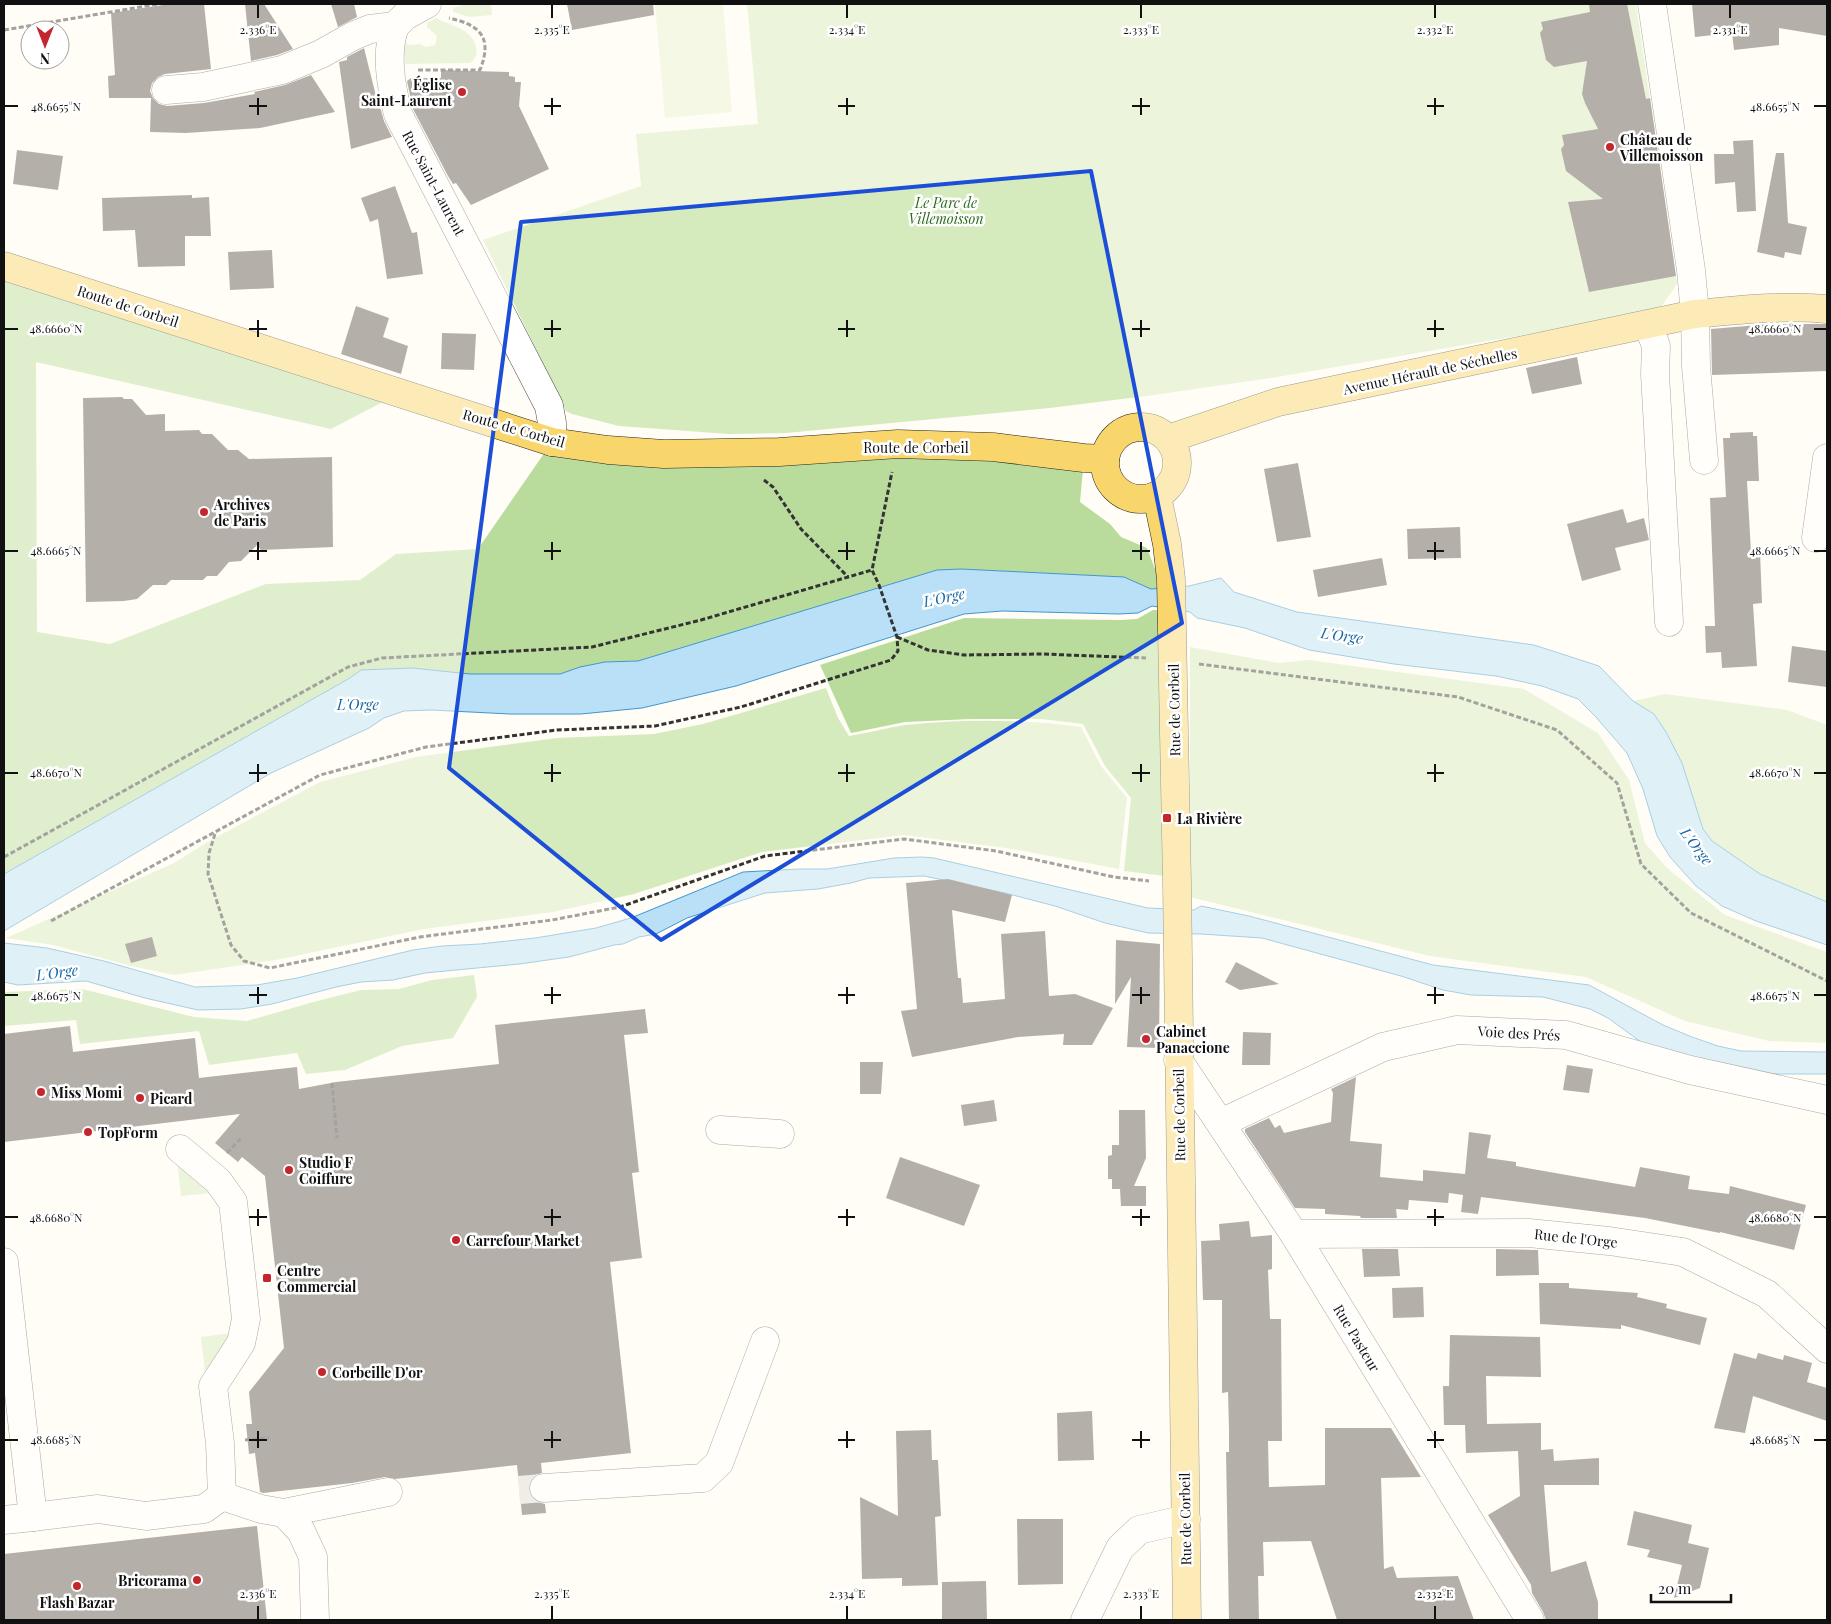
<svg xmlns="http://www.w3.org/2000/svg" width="1831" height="1624" viewBox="0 0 1831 1624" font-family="'Playfair Display',serif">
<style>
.green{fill:#d5ebbd}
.forest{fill:#b9dc9c}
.pitch{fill:#e6f2cf}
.water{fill:#b9e0f7;stroke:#3f96cf}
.building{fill:#5a524d}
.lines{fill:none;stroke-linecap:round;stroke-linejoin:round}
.minor-tunnel{stroke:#dbdad3;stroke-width:28;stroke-dasharray:28 14;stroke-linecap:butt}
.minor-casing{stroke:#444;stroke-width:29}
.major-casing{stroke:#222;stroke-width:29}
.path{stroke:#333;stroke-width:3;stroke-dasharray:5 2.5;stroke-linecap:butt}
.minor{stroke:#fff;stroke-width:28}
.major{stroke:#f9d66b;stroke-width:28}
.marked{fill:none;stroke:#1d4ed8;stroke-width:4;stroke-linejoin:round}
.ticks{fill:none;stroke:#111;stroke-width:2}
.poi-dot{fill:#c4262e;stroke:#fff;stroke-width:2}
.labels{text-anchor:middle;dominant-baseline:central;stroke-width:5;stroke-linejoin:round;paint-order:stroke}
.poi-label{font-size:14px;font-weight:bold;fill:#111;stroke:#fff;text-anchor:start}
.street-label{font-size:14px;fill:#111;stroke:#fff}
.park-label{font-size:14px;font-style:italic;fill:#2f6b1f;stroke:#fff}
.water-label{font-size:15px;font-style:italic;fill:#1768a6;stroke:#fff}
.ticks-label{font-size:12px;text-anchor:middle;fill:#111;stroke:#fff;stroke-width:5;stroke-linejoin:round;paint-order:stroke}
</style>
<rect width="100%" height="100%" fill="#fffdf5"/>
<g class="green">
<path d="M465,4H491L492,15L469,17L453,12V8Z"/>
<path d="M747,4H1636L1677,284L1661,307L1540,332L1277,377L1154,395L1050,408L786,433L729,434L619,426L572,414L566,411L483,240L641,186L636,134L758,124Z"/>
<path d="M436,18C445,23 455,25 463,30C475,37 483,54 470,63L405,64L404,41L408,45L420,44L426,47L435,45L437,36L427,27V23Z"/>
<path d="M1190,647L1279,663L1309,660L1524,689L1598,733L1629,780L1645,843L1667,868L1725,915L1827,952V1043L1769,1041L1685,1021L1586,977L1430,956L1190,897Z"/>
<path d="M826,688L838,718L849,736C868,733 886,728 905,725C963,719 1023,719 1081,727L1101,766L1127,798L1119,869L1006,848L904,835L762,852L634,894L553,912L424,929L276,960L174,975L131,966L53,945L6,938L174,863L209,841L320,782L416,757L557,738L654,734L703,724Z"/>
<path d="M1665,694L1787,710L1827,725V902L1760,874L1712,841L1703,829L1682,763L1633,701Z"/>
<path d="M177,1159L211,1193L181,1196Z"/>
<path d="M231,1333L232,1342L205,1372L201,1337Z"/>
</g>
<g class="forest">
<path d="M4,266L400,393L331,429L36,362L37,632L110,644L266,584L360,580L396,554L478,549L552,442L1084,458L1080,502L1110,524L1121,537L1147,548L1158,577L1159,588L1151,589L1124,577L961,569L937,570L638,661L605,662L580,667L560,674H470L412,668L361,670L350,678L4,874Z"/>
<path d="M1153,610H1163L1165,876L1124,871L1131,798L1105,766L1083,724L1041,719H970L905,722L851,733L820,665L964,618L1121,620L1137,619Z"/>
<path d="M474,975L477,997L453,1038L402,1046L345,1070L306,1074L297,1053L209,1065L199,1031L80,1044L76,1020L4,1026V992L82,989L194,1017L247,1021L317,1001L361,990L399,989L432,980Z"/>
</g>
<path class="pitch" d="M655,4H723L732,112L665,118Z"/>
<g class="water">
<path d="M961,569L1124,577L1151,589L1189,586L1221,578L1234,592L1297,612L1534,645L1599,666L1633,701L1654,714L1666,732L1682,763L1703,829L1712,841L1760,874L1827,902V945L1756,921L1722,906L1696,886L1670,857L1657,836L1643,789L1627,753L1595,716L1578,699L1542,686L1496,676L1394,664L1309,650L1245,628L1197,618L1190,612L1152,606L1138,613L1119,614L1002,611L964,614L736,686L642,708L581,714H510L431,710L404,711L384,718L369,728L271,773L4,931V874L350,678L361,670L412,668L470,674H560L580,667L605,662L638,661L937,570Z"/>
<path d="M922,857L934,858L1148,908L1194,910L1201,906L1249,916L1433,965L1589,985L1663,1025L1692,1037L1718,1046L1741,1051L1827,1052V1074H1754L1641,1042L1608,1018L1590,1009L1543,997L1471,995L1443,990L1401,976L1262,938L1201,934L1148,933L1105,923L1055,906L1005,893L924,876L869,878L851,883L818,889L765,893L687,918L656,934L639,937L623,944L614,945L569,957L519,964L425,973L393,980L361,982L336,987L272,1004L241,1009L198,1010L145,998L86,981L18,985L4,982V943L47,948L104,961L195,987L257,985L297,978L413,950L442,946L480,944L535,938L596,928L631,918L743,872L799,869H827L894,858Z"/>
</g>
<g class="building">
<path d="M169,4H204L211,69L165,74L158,77L152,83L150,91L153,98L159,104L167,106L204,103L255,94L254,92L285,85L311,75L335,112L260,128L186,133L150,132L151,98H109L108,76L115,75L111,13Z"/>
<path d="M245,4H264L293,49L277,55L251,61Z"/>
<path d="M331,4H354L357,17L338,27Z"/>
<path d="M567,4H653L654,15L572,30Z"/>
<path d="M1589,4H1627L1646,99L1650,98L1676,276L1589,292L1568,202L1603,199L1566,171L1561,149L1564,145L1562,135L1598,129L1585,103L1582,94L1587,61L1554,67L1546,60L1540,33L1543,29L1541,22L1590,12Z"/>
<path d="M1692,4H1827V36L1779,28V45L1734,50L1732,33L1695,37Z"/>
<path d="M364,48L379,108L380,107L384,121L392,137L351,149L339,62L347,60V57Z"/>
<path d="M441,70L509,72V76L515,77V82H521L519,106L549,169L471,205L456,183L453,184L448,176L413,109L411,100L407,81L411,78H441Z"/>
<path d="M1753,140L1756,211L1737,212L1735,182L1715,184L1714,154H1734L1733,141Z"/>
<path d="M17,150L63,156L58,190L13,184Z"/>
<path d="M1776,153H1784L1788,223L1807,227L1801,255L1785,252L1784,258L1757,252Z"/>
<path d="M395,186L412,233L417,232L423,274L387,279L378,219L370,222L361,198Z"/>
<path d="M192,195V198L209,197L211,236H185V266L138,267L135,230L103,231L102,198Z"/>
<path d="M272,250L274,288L230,290L228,252Z"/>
<path d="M356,306L389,318L383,337L408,346L401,374L341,354Z"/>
<path d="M1770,324H1827V371L1712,375L1711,329Z"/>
<path d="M442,333L476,334L474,370L441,369Z"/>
<path d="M1577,357L1582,384L1532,394L1526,368Z"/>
<path d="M122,397L124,399H132L146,415L165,414V431L199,430L202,434H212L228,450H238L249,459L332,457L333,547L261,550L257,545L241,561L229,562L217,576H207L203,580H171L166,585H153L137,599L124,601L86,602L83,398Z"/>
<path d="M1753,432V436H1757L1759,481H1747L1751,552H1760L1762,603L1753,604L1757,666L1722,668L1721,652L1706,653L1705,626H1715L1710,498L1726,497L1723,438H1730V433Z"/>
<path d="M1298,463L1311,537L1277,542L1264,469Z"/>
<path d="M1623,509L1627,523L1644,518L1649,540L1615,548L1621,570L1582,581L1567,524Z"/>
<path d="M1460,527L1461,558L1408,559L1407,529Z"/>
<path d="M1382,558L1387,585L1318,597L1313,570Z"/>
<path d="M1792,646L1827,651V687L1788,682Z"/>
<path d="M948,879L1012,895L1005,922L952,910L958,978H961L963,1003L1005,999L1001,934L1045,931L1049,996L1075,994L1113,1008L1092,1045H1063L1064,1034L1018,1037L912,1057L901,1011L917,1009L906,883Z"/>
<path d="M152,937L157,956L131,963L125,944Z"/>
<path d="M1116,940L1160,944L1159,1048L1127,1047L1131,977L1115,1004Z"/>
<path d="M1236,962L1279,984L1240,990L1225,982Z"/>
<path d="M645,1009L648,1033L624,1035L639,1172L632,1173L642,1258L610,1262L631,1453L541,1463L542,1473L535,1475L530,1481L528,1489L531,1496L537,1502L545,1504L546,1513L522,1515L517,1465L395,1479L385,1477L352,1483L263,1493L260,1492L255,1453L249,1454L246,1424H252L249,1392L284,1348L265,1176L242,1157L238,1162L215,1143L240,1114L4,1142V1034L70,1026L73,1052L195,1038L199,1078L297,1067L299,1089L336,1082L499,1064L495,1025Z"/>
<path d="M1243,1032L1271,1033L1270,1065H1242Z"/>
<path d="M860,1062H883L881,1094H860Z"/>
<path d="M1567,1065L1593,1069L1589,1093L1563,1090Z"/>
<path d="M1356,1077L1350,1141L1382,1144L1380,1177L1423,1181V1170L1465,1174L1469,1132L1491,1135L1487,1158L1516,1162V1166L1635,1187L1640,1167L1690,1176L1688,1189L1729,1194L1730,1186L1806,1205L1794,1250L1720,1232V1233L1645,1218L1481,1197L1478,1214L1461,1212L1463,1195L1449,1193L1448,1203L1409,1200L1408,1210L1396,1209L1397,1218H1361L1360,1216L1325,1214V1209L1295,1208L1245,1132V1129L1269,1118L1275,1128L1280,1125L1284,1133L1331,1122L1333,1093L1331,1089Z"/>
<path d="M994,1100L997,1121L964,1126L961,1105Z"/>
<path d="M1119,1110H1145L1146,1158L1134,1186H1146V1206H1121L1120,1189H1112V1179H1108V1156L1112,1155V1145H1119Z"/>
<path d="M900,1157L980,1185L964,1226L886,1198Z"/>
<path d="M1249,1221L1251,1237L1272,1235V1269L1268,1270L1270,1319H1281L1282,1441H1268L1269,1487L1325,1485V1428H1391L1421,1477L1381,1478L1384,1569L1393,1566L1397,1578L1458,1576L1474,1620H1337L1311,1541L1263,1542L1264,1576H1258L1259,1620H1229L1226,1452H1229V1430L1228,1392L1222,1393V1300H1203L1201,1241L1220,1240L1219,1224Z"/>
<path d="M1362,1249H1398L1400,1276L1364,1277Z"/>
<path d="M1496,1249L1538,1250L1539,1275L1496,1276Z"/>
<path d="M1539,1283H1569V1288L1638,1293L1637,1297L1667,1304L1666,1308L1707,1318L1700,1345L1621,1325V1329L1540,1324Z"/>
<path d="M1423,1287L1424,1317L1393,1318L1392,1288Z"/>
<path d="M1450,1335L1540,1337L1541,1377L1486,1376L1487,1424L1541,1423V1450L1553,1449L1554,1461L1599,1458V1485H1544L1551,1572L1586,1561L1598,1602V1620H1546L1543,1612L1532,1593L1531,1585L1488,1515L1520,1496L1518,1451L1466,1453L1465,1425H1444L1443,1386H1449Z"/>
<path d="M1734,1353L1756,1359L1758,1353L1783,1360L1784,1355L1812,1363L1807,1382L1827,1388V1421L1753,1396L1745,1433L1714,1428Z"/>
<path d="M1092,1411L1094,1460L1058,1461L1057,1413Z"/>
<path d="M931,1430L932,1460H938L941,1516L935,1517L938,1585L902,1586V1578L862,1579L860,1497L898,1516L896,1431Z"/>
<path d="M1634,1511L1692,1525L1688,1543L1709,1548L1700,1588L1674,1598L1682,1565L1647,1557L1650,1550L1627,1545Z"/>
<path d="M1017,1519H1063V1584L1018,1585Z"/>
<path d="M257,1526L267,1620H4V1554Z"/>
<path d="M986,1581L987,1620H942V1582Z"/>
</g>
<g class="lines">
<path class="minor-tunnel" d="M519,1490L544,1488"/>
<g class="minor-casing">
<g id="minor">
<path d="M1652,4L1691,270L1695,314L1696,366L1704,460"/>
<path d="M395,26C385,53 391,86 398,114L549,406L552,423V442"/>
<path d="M395,26L405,16L427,4"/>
<path d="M166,90L203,87L282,70L321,54L353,36L370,29L395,26"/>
<path d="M1648,325L1656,346L1655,374L1669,622"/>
<path d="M1816,538L1827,458"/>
<path d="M1178,1060L1294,1234L1530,1620"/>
<path d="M1221,1123L1383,1047L1457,1030L1566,1035L1690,1070L1827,1100"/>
<path d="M720,1130L780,1134"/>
<path d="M180,1149L218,1181L233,1202L246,1319L241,1343L213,1386L220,1443L222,1496"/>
<path d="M1294,1234L1529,1233L1609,1241L1683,1252L1767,1294L1827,1349"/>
<path d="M4,1262L33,1517"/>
<path d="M544,1488L703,1478L719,1463L765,1341"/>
<path d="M222,1496L261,1509L284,1513L388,1492"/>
<path d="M284,1513L301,1531L313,1557L315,1620"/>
<path d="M4,1520L33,1517L98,1509L146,1516L204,1509L222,1496"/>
<path d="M1085,1620L1120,1548L1139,1530L1186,1519"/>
</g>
</g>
<g class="major-casing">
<g id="major">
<path d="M4,266L552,442L608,450L664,454L779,452L898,444L993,447L1084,458L1105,459"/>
<circle cx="1141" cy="463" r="36"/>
<path d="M1168,439L1278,402L1695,314C1740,310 1783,305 1827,309"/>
<path d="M1157,496L1167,544L1171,579L1177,884L1187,1620"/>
</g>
</g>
<g class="path">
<path d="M4,30L158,4"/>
<path d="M418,70H480C493,37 480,25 449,18"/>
<path d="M764,480L773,487L801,529L848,577"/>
<path d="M897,637L928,650L964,655L1042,654L1146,658"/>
<path d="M1199,664L1458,697L1557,730L1617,783L1641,864L1691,913L1827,981"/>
<path d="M215,834L209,853L208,874L231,945L244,961L270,968L420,937L552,920L620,907L765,856L904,839L996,851L1114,877L1149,881"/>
<path d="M4,857L348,667L382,658L592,647L701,620L872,570"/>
<path d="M51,921L320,775L426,747L557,730L655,726L741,707L891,660L898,651L897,637L879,585L872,570L892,472"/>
<path d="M332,1083L337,1138"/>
<path d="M227,1153L242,1137"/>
<path d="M245,1440L269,1438"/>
</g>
<use href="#minor" class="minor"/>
<use href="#major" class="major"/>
</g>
<path d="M0 0H1831V1624H0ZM1091,171L1182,623L661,940L449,768L521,222Z" fill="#fffdf5" fill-opacity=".55" fill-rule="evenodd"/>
<path class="marked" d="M1091,171L1182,623L661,940L449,768L521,222Z"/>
<path class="ticks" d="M258,5V18M552,5V18M847,5V18M1141,5V18M1435,5V18M1730,5V18M258,98V115M552,98V115M847,98V115M1141,98V115M1435,98V115M5,106H18M249,106H267M544,106H561M838,106H855M1132,106H1150M1427,106H1444M1814,106H1826M258,320V337M552,320V337M847,320V337M1141,320V337M1435,320V337M5,329H18M249,329H267M544,329H561M838,329H855M1132,329H1150M1427,329H1444M1814,329H1826M258,542V560M552,542V560M847,542V560M1141,542V560M1435,542V560M5,551H18M249,551H267M544,551H561M838,551H855M1132,551H1150M1427,551H1444M1814,551H1826M258,764V782M552,764V782M847,764V782M1141,764V782M1435,764V782M5,773H18M249,773H267M544,773H561M838,773H855M1132,773H1150M1427,773H1444M1814,773H1826M258,987V1004M552,987V1004M847,987V1004M1141,987V1004M1435,987V1004M5,995H18M249,995H267M544,995H561M838,995H855M1132,995H1150M1427,995H1444M1814,995H1826M258,1209V1226M552,1209V1226M847,1209V1226M1141,1209V1226M1435,1209V1226M5,1217H18M249,1217H267M544,1217H561M838,1217H855M1132,1217H1150M1427,1217H1444M1814,1217H1826M258,1431V1448M552,1431V1448M847,1431V1448M1141,1431V1448M1435,1431V1448M5,1440H18M249,1440H267M544,1440H561M838,1440H855M1132,1440H1150M1427,1440H1444M1814,1440H1826M258,1606V1619M552,1606V1619M847,1606V1619M1141,1606V1619M1435,1606V1619"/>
<g class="poi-dot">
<circle cx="462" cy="92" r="5"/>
<circle cx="1610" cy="147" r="5"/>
<circle cx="204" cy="512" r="5"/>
<rect x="1162" y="813" width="10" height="10" rx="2.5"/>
<circle cx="1146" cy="1039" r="5"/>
<circle cx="41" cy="1092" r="5"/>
<circle cx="140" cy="1098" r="5"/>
<circle cx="88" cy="1132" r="5"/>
<circle cx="289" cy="1170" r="5"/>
<circle cx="456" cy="1240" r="5"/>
<rect x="262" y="1273" width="10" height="10" rx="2.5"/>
<circle cx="322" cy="1372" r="5"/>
<circle cx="197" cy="1580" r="5"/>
<circle cx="77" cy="1586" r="5"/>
</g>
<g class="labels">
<g class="poi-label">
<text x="452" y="84" text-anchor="end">Église<tspan x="452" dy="16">Saint-Laurent</tspan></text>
<text x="1620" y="139">Château de<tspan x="1620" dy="16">Villemoisson</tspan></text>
<text x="214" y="504">Archives<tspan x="214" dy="16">de Paris</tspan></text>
<text x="1177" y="818">La Rivière</text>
<text x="1156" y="1031">Cabinet<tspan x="1156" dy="16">Panaccione</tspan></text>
<text x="51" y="1092">Miss Momi</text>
<text x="150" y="1098">Picard</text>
<text x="98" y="1132">TopForm</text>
<text x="299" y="1162">Studio F<tspan x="299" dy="16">Coiffure</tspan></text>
<text x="466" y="1240">Carrefour Market</text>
<text x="277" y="1270">Centre<tspan x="277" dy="16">Commercial</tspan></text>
<text x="332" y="1372">Corbeille D'or</text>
<text x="187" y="1580" text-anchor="end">Bricorama</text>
<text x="77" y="1602" text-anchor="middle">Flash Bazar</text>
</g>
<g class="street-label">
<text transform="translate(434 183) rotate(62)">Rue Saint-Laurent</text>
<text transform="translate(128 306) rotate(18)">Route de Corbeil</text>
<text transform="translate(1430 371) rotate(-12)">Avenue Hérault de Séchelles</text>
<text transform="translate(514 428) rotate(16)">Route de Corbeil</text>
<text x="916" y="447">Route de Corbeil</text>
<text transform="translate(1174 710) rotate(-91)">Rue de Corbeil</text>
<text transform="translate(1519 1033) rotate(3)">Voie des Prés</text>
<text transform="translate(1179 1115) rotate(-91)">Rue de Corbeil</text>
<text transform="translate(1576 1238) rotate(6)">Rue de l'Orge</text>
<text transform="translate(1357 1338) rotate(59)">Rue Pasteur</text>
<text transform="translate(1185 1519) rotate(-91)">Rue de Corbeil</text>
</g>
<g class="park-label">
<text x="946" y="202">Le Parc de<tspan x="946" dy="16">Villemoisson</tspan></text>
</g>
<g class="water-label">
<text transform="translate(944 597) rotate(-12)">L'Orge</text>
<text transform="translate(1342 635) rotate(8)">L'Orge</text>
<text x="358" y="704">L'Orge</text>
<text transform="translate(1697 846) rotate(53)">L'Orge</text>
<text transform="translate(57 972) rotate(-8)">L'Orge</text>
</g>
</g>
<g class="ticks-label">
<text x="258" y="34">2.336°E</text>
<text x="552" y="34">2.335°E</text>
<text x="847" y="34">2.334°E</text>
<text x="1141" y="34">2.333°E</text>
<text x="1435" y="34">2.332°E</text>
<text x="1730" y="34">2.331°E</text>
<text x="1775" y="111">48.6655°N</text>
<text x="56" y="111">48.6655°N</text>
<text x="1775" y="333">48.6660°N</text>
<text x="56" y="333">48.6660°N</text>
<text x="1775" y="555">48.6665°N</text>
<text x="56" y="555">48.6665°N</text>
<text x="1775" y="777">48.6670°N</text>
<text x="56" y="777">48.6670°N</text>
<text x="1775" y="1000">48.6675°N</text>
<text x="56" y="1000">48.6675°N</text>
<text x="1775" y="1222">48.6680°N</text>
<text x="56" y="1222">48.6680°N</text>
<text x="56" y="1444">48.6685°N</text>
<text x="1775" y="1444">48.6685°N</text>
<text x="258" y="1598">2.336°E</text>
<text x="552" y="1598">2.335°E</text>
<text x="847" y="1598">2.334°E</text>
<text x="1141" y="1598">2.333°E</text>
<text x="1435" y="1598">2.332°E</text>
</g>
<rect width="1831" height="1624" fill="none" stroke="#111111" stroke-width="10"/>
<g transform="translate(45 45) rotate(180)"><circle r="24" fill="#ffffff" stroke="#a0a0a0"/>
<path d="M0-4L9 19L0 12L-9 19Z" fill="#c4262e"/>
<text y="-8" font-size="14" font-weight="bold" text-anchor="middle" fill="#111111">N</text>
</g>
<path d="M1651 1594v8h80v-8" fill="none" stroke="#111111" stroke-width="2.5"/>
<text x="1658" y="1594" font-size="15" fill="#111111" stroke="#ffffff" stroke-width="4" paint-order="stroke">20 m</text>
</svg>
